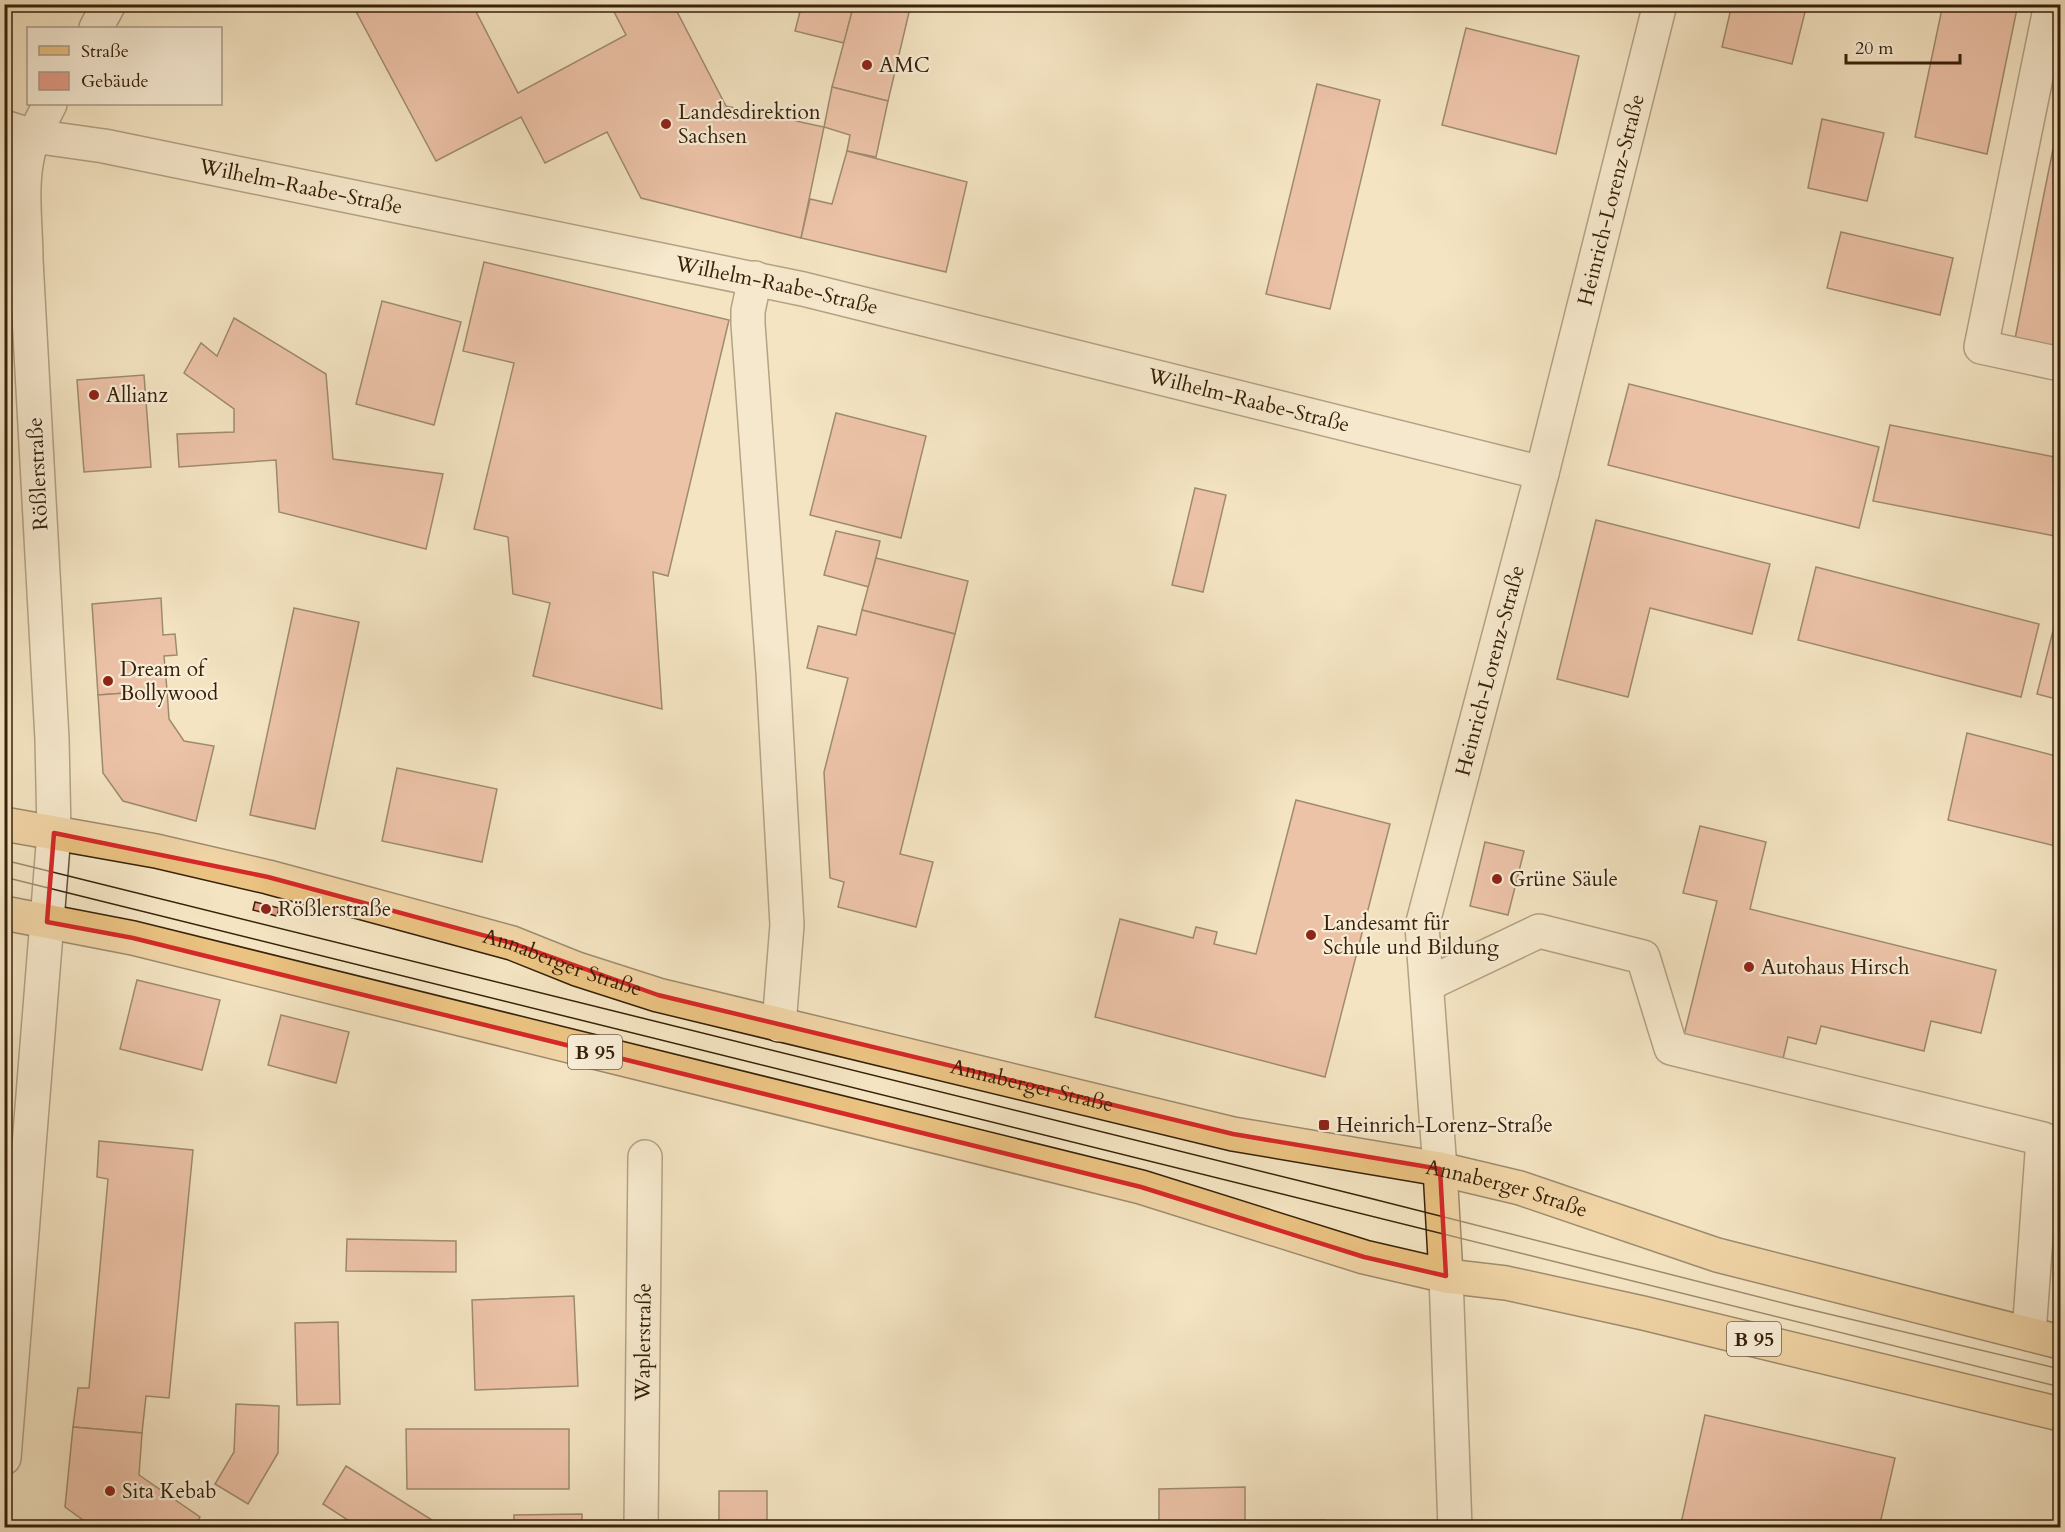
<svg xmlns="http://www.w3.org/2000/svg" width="2065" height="1532" viewBox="0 0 2065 1532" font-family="Cardo,serif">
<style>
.building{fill:#e59c88;stroke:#37210a;stroke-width:1.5}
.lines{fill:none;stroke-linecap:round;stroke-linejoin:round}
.minor-casing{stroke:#665238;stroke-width:36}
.major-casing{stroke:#37210a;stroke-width:36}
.minor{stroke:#f8edd7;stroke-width:33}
.major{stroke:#eac281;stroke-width:33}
.tram{stroke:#37210a;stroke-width:1.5}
.marked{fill:none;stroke:#d62828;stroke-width:4.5;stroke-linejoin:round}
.poi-dot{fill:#8f2418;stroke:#f8edd7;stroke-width:2}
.labels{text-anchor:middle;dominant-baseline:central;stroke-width:4.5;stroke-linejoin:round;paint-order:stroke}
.shield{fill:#f8edd7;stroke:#715e48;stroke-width:1.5}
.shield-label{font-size:20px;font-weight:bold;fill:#37210a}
.poi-label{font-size:21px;fill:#37210a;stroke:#f8edd7;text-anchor:start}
.street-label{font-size:21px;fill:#37210a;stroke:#f8edd7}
</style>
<rect width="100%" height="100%" fill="#f4e4c2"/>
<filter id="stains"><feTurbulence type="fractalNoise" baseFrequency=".00333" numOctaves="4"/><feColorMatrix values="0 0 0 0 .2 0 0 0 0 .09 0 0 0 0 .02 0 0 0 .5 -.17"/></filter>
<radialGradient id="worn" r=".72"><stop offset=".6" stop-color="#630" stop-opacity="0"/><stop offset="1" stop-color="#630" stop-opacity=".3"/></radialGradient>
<g class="building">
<path d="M352,4H472L518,93L626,35L611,6L652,4L656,12L673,4L726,106L824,127L801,238L641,198L607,132L545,163L521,117L436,161Z"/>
<path d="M802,4H854L844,43L795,31Z"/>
<path d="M854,4H911L888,101L832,87Z"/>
<path d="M1732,4H1807L1792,64L1722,47Z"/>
<path d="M1943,4H2018L1987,154L1915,137Z"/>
<path d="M1466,28L1579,56L1556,154L1442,125Z"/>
<path d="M1317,84L1380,100L1330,309L1266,294Z"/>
<path d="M832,87L888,101L876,157L847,151L850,135L824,127Z"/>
<path d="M2060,114V348L2015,339Z"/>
<path d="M1822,119L1884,133L1867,201L1808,188Z"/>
<path d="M847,151L967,182L946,272L801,238L810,199L832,204Z"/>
<path d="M1841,232L1953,258L1940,315L1827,288Z"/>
<path d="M484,262L729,320L668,576L653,572L662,709L533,676L550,603L513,594L508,537L474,529L514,363L463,351Z"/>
<path d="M382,301L461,322L434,425L356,404Z"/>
<path d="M234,318L326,374L333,459L443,474L426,549L279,512L276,460L179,467L177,434L234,432V409L184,373L201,343L217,356Z"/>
<path d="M144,375L151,467L84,472L77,380Z"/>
<path d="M1629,384L1879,447L1859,528L1608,465Z"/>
<path d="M836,413L926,436L901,538L810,515Z"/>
<path d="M1890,425L2060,458V537L1873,501Z"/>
<path d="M1195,488L1226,495L1203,592L1172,585Z"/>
<path d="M1596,520L1770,564L1752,634L1650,608L1628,697L1557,679Z"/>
<path d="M836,531L880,541L869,587L824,575Z"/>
<path d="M876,558L968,581L955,634L862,610Z"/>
<path d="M1816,567L2039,624L2021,697L1798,640Z"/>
<path d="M161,598L163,635L175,634L177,655L164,656L167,690L98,695L92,604Z"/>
<path d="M294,608L359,622L315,829L250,815Z"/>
<path d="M862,610L955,634L900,854L933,862L916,927L838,907L844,882L830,878L824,772L848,678L807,668L818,626L856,635Z"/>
<path d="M2056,619L2060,621V700L2037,694Z"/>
<path d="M167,690L169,719L184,741L214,746L196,821L123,801L103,773L98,695Z"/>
<path d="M1967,733L2060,757V847L1948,820Z"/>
<path d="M397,768L497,789L482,862L382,841Z"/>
<path d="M1296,800L1390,824L1325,1077L1095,1017L1120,919L1193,938L1196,927L1217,932L1214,944L1256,954Z"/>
<path d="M1700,826L1766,842L1750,909L1996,970L1981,1033L1931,1021L1924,1051L1821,1026L1816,1044L1788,1037L1782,1063L1683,1039L1717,901L1683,893Z"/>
<path d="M1485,842L1524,851L1508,915L1470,906Z"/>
<path d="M255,902L279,908L277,916L253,910Z"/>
<path d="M137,980L220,1000L202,1070L120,1049Z"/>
<path d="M281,1015L349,1032L336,1083L268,1065Z"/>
<path d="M99,1141L193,1150L169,1398L146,1396L142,1433L73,1427L78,1388H89L108,1179L97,1177Z"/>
<path d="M347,1239L456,1241V1272L346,1271Z"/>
<path d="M574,1296L578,1386L475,1390L472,1300Z"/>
<path d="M338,1322L340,1404L297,1405L295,1323Z"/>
<path d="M236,1404L279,1406L278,1453L248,1504L215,1484L234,1452Z"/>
<path d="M1705,1415L1895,1458L1879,1528H1680Z"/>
<path d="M73,1427L142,1433L139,1475L200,1517L194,1528H94L65,1507Z"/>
<path d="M406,1429H569V1489H407Z"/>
<path d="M346,1466L432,1520L428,1528H360L323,1504Z"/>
<path d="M1245,1487V1521L1325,1520L1326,1528H1159V1489Z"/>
<rect x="719" y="1491" width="48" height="37"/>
<path d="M582,1514V1528H514V1515Z"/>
</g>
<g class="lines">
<g class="minor-casing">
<g id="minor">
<path d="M2051,4L1981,347L2060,364"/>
<path d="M96,28L109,4"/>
<path id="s1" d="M4,127L33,136L104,146L803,289L1542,473"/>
<path d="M755,278L748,311V324L773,672L787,925L779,1025"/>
<path d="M1428,984L1539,931L1643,957L1671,1048L2043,1139L2029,1334"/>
<path id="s2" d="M1440,1169L1422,926L1542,473L1660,4"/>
<path d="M1446,1276L1455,1528"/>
<path d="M4,1458L54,833L52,739L26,260C26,227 20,187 28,154C32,136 42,120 50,104"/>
<path id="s3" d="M641,1528L645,1157"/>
</g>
</g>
<g class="major-casing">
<g id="major">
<path id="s4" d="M4,824L156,851L268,877L512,943L577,969L658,995L1233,1134L1440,1169L1520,1188L1717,1255L2060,1342"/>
<path d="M4,913L133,938L1141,1187L1364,1257L1446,1276L1506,1283L1643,1313L2060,1414"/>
<path d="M1440,1169L1446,1276"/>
</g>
</g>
<use href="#minor" class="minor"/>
<use href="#major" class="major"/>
<g class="tram">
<path d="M4,860L1369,1198L1795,1306L2060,1369"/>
<path d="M4,877L2060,1387"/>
</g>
</g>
<path d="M0 0H2065V1532H0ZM54,833L268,877L512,943L658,995L1233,1134L1440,1169L1446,1276L1364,1257L1141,1187L133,938L47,922Z" fill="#f4e4c2" fill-opacity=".55" fill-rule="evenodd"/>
<path class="marked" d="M54,833L268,877L512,943L658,995L1233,1134L1440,1169L1446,1276L1364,1257L1141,1187L133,938L47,922Z"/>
<g class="poi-dot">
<circle cx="867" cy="65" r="6"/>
<circle cx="666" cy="124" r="6"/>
<circle cx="94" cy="395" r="6"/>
<circle cx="108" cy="681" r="6"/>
<circle cx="1497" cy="879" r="6"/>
<circle cx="266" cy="909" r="6"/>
<circle cx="1311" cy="935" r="6"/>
<circle cx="1749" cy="967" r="6"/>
<rect x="1318" y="1119" width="12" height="12" rx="3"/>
<circle cx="110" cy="1491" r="6"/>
</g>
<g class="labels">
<g class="shield">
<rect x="568" y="1035" width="54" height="34" rx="4.5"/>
<rect x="1727" y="1322" width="54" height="34" rx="4.5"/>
</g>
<g class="shield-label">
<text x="595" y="1052">B 95</text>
<text x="1754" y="1339">B 95</text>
</g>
<g class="poi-label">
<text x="879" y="65">AMC</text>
<text x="678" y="112">Landesdirektion<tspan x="678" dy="24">Sachsen</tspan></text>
<text x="106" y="395">Allianz</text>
<text x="120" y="669">Dream of<tspan x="120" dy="24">Bollywood</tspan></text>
<text x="1509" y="879">Grüne Säule</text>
<text x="278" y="909">Rößlerstraße</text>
<text x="1323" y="923">Landesamt für<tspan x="1323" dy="24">Schule und Bildung</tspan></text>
<text x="1761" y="967">Autohaus Hirsch</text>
<text x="1336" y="1125">Heinrich-Lorenz-Straße</text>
<text x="122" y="1491">Sita Kebab</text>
</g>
<g class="street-label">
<text stroke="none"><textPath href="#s1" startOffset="303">Wilhelm-Raabe-Straße</textPath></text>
<text stroke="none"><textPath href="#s2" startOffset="994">Heinrich-Lorenz-Straße</textPath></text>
<text stroke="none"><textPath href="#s1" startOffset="789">Wilhelm-Raabe-Straße</textPath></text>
<text stroke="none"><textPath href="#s1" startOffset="1275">Wilhelm-Raabe-Straße</textPath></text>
<text transform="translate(38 474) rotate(-93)">Rößlerstraße</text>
<text stroke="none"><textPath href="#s2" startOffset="508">Heinrich-Lorenz-Straße</textPath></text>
<text stroke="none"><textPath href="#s4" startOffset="576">Annaberger Straße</textPath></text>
<text stroke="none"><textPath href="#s4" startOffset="1062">Annaberger Straße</textPath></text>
<text stroke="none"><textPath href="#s4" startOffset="1548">Annaberger Straße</textPath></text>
<text stroke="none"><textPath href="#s3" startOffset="186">Waplerstraße</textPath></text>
</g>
</g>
<rect width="2065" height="1532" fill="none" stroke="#f4e4c2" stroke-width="24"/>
<rect x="6" y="6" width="2053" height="1520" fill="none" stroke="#37210a" stroke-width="3"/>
<rect x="12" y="12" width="2041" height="1508" fill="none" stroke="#37210a" stroke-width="1.5"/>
<rect x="27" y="27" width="195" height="78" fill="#f8edd7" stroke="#ab9b85" stroke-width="1.5"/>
<rect x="39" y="46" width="30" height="9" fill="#eac281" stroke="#ab9b85" stroke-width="1.5"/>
<text x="81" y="57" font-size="18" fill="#37210a">Straße</text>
<rect x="39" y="72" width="30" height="18" fill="#e59c88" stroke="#ab9b85" stroke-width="1.5"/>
<text x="81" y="87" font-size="18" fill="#37210a">Gebäude</text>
<path d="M1846 54v9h114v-9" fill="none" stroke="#37210a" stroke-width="3"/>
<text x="1855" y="54" font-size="18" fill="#37210a" stroke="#f8edd7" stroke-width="4.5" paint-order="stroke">20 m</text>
<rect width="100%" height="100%" filter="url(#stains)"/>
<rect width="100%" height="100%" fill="url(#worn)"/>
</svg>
